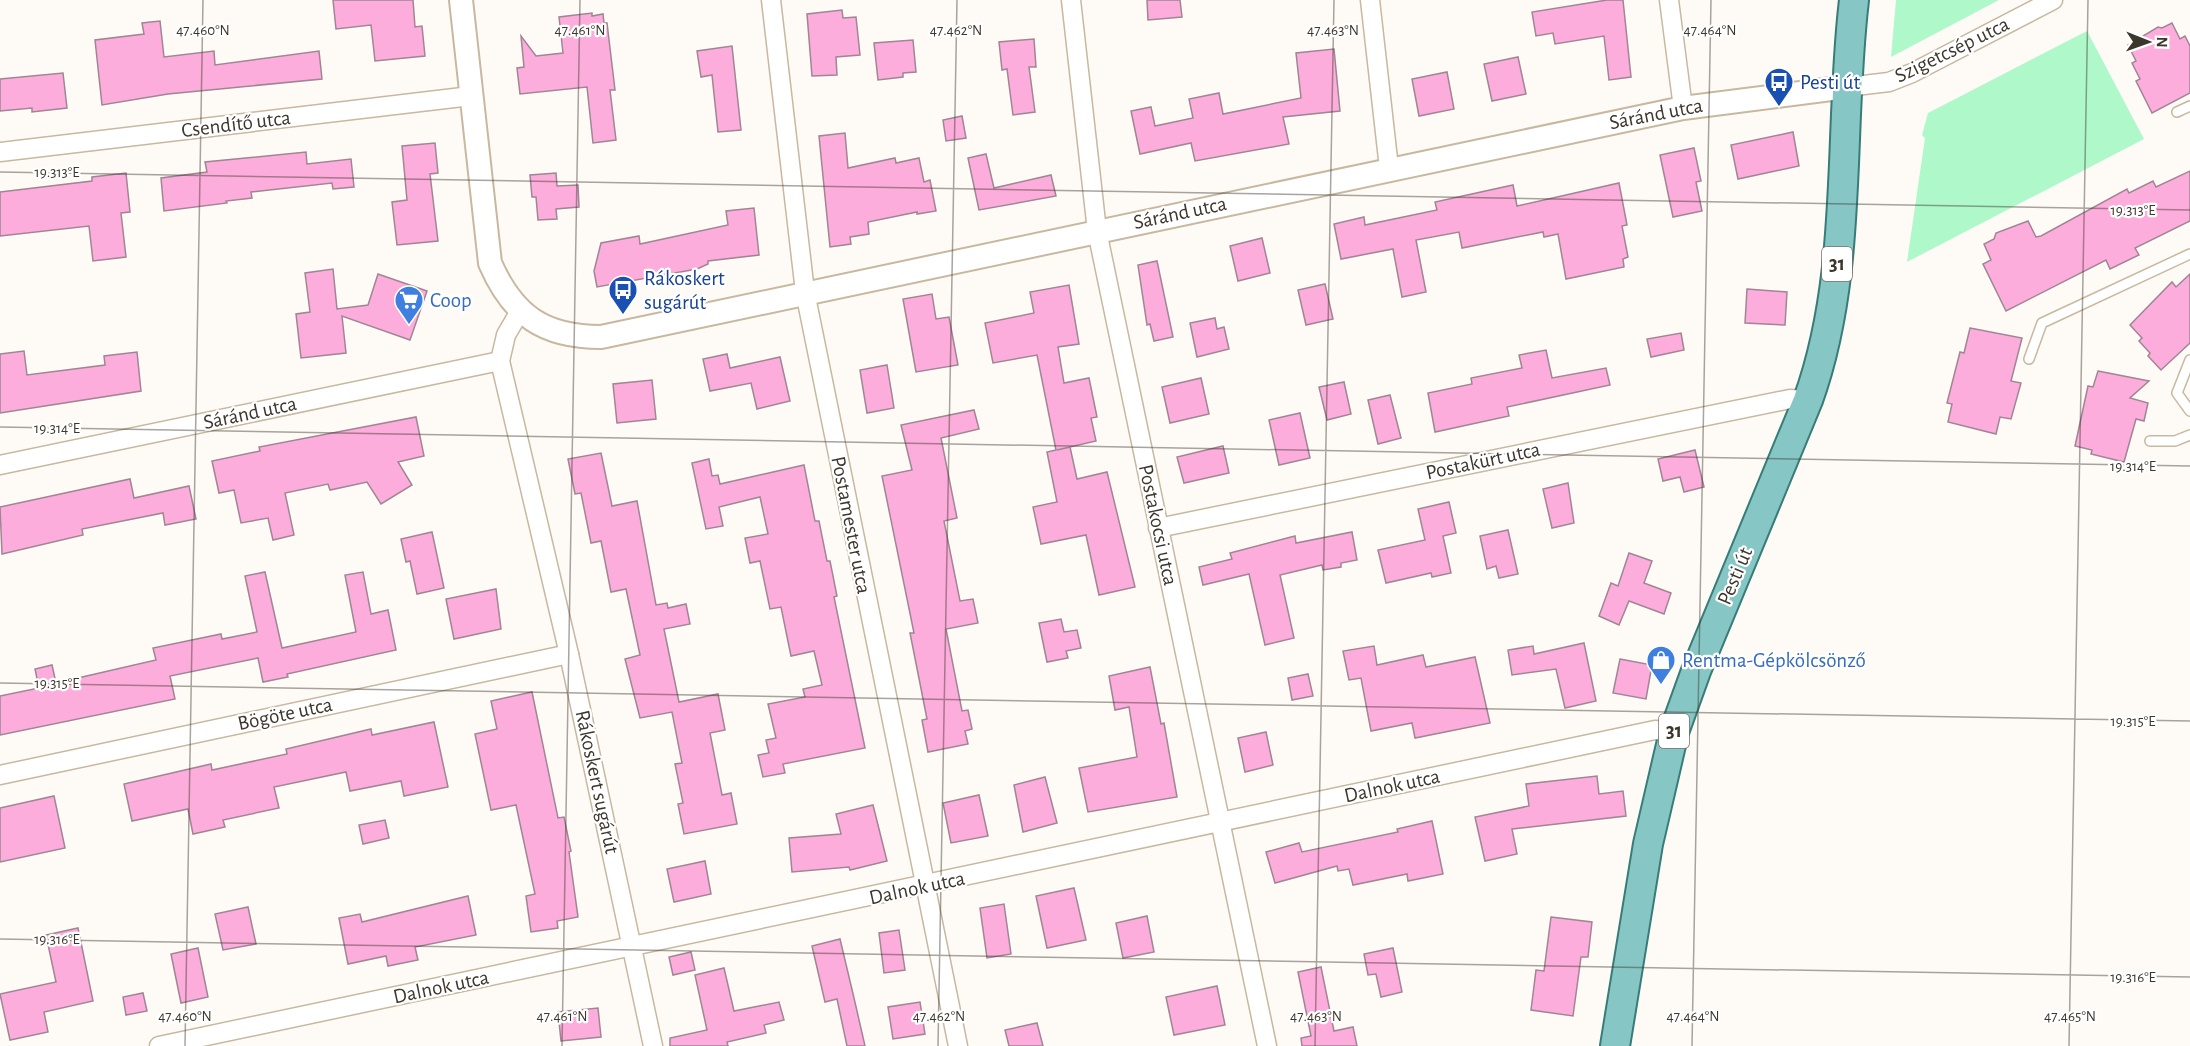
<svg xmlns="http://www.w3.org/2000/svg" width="2190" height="1046" viewBox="0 0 2190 1046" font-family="'Alegreya Sans',sans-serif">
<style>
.green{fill:#aef8ca}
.building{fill:#fdaddb;stroke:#a08594;stroke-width:1.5}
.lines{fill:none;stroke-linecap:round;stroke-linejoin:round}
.service-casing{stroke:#c8b89f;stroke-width:12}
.minor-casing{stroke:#c8b89f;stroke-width:21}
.tertiary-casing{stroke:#c8b89f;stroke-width:26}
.primary-casing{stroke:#387c77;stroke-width:32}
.service{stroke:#fff;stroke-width:9}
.minor{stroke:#fff;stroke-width:18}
.tertiary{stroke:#fff;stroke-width:22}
.primary{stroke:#86c7c5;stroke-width:28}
.ticks{fill:none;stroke:#3d362c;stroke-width:1.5;stroke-opacity:0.45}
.labels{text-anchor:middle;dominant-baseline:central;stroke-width:4.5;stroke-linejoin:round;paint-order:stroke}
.shield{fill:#fff;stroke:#77726b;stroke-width:1.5}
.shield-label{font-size:20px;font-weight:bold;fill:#3d362c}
.street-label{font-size:21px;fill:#3d362c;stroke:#fff}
.transit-label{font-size:21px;fill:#164399;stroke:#fff;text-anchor:start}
.shop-label{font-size:21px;fill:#366cbe;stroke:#fff;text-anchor:start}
.ticks-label{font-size:15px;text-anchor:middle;fill:#3d362c;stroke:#fff;stroke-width:4.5;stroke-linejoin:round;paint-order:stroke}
</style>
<rect width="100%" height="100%" fill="#fefbf6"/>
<g class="green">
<path d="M1896,0H1999L1891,57Z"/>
<path d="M2087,31L2144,139L1907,262L1925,138L1922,135L1928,113Z"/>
</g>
<g class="building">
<path d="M333,0H413L415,27L422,26L425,56L375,61L371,25L336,29Z"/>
<path d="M1147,0H1180L1182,17L1148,20Z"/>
<path d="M1607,0H1623L1631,77L1609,80L1604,36L1555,44L1553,33L1536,36L1532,12Z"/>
<path d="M842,10L843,18L856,17L860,55L836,57L837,75L812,76L807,14Z"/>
<path d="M592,13V16L603,14L604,23H607L615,90H610L616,140L593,143L587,87L520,94L517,68L524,67L521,36L536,56L563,53L559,17Z"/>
<path d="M160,21L164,57L214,51L215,65L319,51L322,79L168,94L102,105L95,40L144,34L142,23Z"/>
<path d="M2172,23L2180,39L2185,36L2190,46V93L2152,113L2136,81L2140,79L2132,63L2136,61L2128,45L2158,27L2162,28Z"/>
<path d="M1034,39L1036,67H1029L1035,112L1013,115L1007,69L1002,70L999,42Z"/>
<path d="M913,40L916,72L903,73V77L878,80L874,43Z"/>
<path d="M732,46L741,130L718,132L712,75L701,77L697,51Z"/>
<path d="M1334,49L1340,111L1283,117L1289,144L1195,161L1191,143L1140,154L1131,111L1151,107L1155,126L1193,118L1189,99L1219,93L1223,114L1301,98L1296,53Z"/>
<path d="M1518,57L1526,94L1492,101L1484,64Z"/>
<path d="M1447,72L1454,109L1419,116L1412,79Z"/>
<path d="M63,73L67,108L32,112V108L0,111V79Z"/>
<path d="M962,116L966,138L946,141L943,120Z"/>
<path d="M1793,132L1799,166L1738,179L1731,145Z"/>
<path d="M845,133L848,168L895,158L896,163L919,158L924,182L930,180L936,211L917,214V212L868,222L869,234L850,237L851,244L830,247L819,136Z"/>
<path d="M435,143L438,173L430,174L438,241L397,245L392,202L407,200L402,146Z"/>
<path d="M1694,148L1701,181L1696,182L1702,211L1673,217L1660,155Z"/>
<path d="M306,152L307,164L351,159L354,187L333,189L332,183L251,192L252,198L226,201L227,203L164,211L161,178L207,172L205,162Z"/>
<path d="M986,154L994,188L1051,175L1056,196L979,210L968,158Z"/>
<path d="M2190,171V221L2135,248L2139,255L2110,269L2106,260L2006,311L1983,264L1991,260L1984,244L1994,239L1996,233L2028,221L2036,237L2041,236L2127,189L2129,193L2153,181L2156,187Z"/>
<path d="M126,173L130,212L121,213L126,257L93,261L89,226L0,236V192L92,181V177Z"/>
<path d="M556,173L557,186L578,185L579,207L556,209L557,219L538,220L536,197H532L530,175Z"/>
<path d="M1619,183L1627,225L1622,226L1628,257L1623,259L1624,267L1566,279L1558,234L1544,237L1543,232L1462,248L1459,232L1416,240L1426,292L1402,297L1393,249L1341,259L1334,224L1364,217L1365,225L1437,210L1435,202L1513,185L1517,206Z"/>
<path d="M754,208L759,255L708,261V264L697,269L597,287L594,271L601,243L639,236L640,244L728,225L726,211Z"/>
<path d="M1262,238L1270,273L1238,281L1230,246Z"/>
<path d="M1157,261L1173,337L1154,341L1150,324L1147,325L1138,265Z"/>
<path d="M333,269L337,309L368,305L378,274L427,291L410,340L342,316L346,353L301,358L296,314L310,312L305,273Z"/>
<path d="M2190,274V343L2161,370L2148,356L2150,353L2139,341L2142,338L2130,325L2172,282L2176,287Z"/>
<path d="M1325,284L1333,319L1306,325L1298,290Z"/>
<path d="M1069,285L1079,344L1058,347L1064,383L1089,378L1097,417L1091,418L1096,441L1057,450L1070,447L1077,479L1107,472L1135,587L1099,595L1086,535L1041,544L1033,507L1057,502L1047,452L1056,450L1037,355L993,363L985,323L1034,313L1030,292Z"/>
<path d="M1747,289L1787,292L1785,325L1745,323Z"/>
<path d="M932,294L936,319L949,317L958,365L916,372L903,299Z"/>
<path d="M1215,318L1217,329L1224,327L1229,349L1197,357L1190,323Z"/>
<path d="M1970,328L2022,338L2011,381L2021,383L2011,419L2000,417L1996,434L1948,422L1952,404L1947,403L1960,352L1964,353Z"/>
<path d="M1681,333L1684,350L1651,357L1647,339Z"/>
<path d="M1546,350L1552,378L1606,368L1610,385L1507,407L1509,416L1435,432L1428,393L1472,384L1471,378L1522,368L1519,355Z"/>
<path d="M24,351L27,375L105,365L104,356L137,352L141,391L0,413V354Z"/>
<path d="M727,354L730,368L780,357L790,401L757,409L751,383L710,391L703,359Z"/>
<path d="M887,365L894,408L867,413L860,370Z"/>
<path d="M2098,371L2149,381L2130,398L2148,403L2144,421L2136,419L2124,462L2091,454L2092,450L2075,446L2088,386L2093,387Z"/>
<path d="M1201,378L1209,414L1170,423L1162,387Z"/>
<path d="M652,380L656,419L617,423L613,384Z"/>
<path d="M1344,382L1351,414L1327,420L1319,387Z"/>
<path d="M1390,395L1401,438L1378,444L1368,400Z"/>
<path d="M974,410L979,429L941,438L957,518L944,521L960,601L973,599L978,623L946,629L962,711L968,710L972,729L965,731L968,744L928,752L922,720L927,719L910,633H914L882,476L912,470L901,425Z"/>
<path d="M1300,413L1310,458L1279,465L1269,420Z"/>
<path d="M416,417L424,456L398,462L412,485L381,504L367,482L330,490L328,484L285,493L294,535L273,540L268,518L241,523L234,490L219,493L212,461L260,451L259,447Z"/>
<path d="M1223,446L1229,473L1184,483L1177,457Z"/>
<path d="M1695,450L1704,487L1684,492L1680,477L1663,481L1658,459Z"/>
<path d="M601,453L612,506L637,501L656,605L667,603L668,608L686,604L690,624L664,629L679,702L718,694L725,730L710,733L722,795L731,793L737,824L684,834L678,804L683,803L675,764L682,763L672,712L640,718L625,659L640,655L626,589L611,592L601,541L591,543L581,493L575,494L568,459Z"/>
<path d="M709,459L712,476L718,475L720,484L804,465L815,521H819L827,561H830L837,596L834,597L865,748L783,764L785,773L763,777L758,755L769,753L766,740L776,738L768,704L805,697L803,689L822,685L814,651L791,656L781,607L770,609L760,561L750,563L745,538L768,534L760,497L719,507L723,526L706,529L692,463Z"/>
<path d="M130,479L134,498L189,486L196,519L165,525L163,513L82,529L83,535L2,554L0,507Z"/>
<path d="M1568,483L1574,523L1552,528L1543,489Z"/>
<path d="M1449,502L1456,533L1443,536L1451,573L1432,577L1431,573L1386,583L1378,550L1425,540L1418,509Z"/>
<path d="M1508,530L1518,574L1499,578L1496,566L1487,569L1480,536Z"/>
<path d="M432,532L444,588L417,594L410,561L406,562L401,539Z"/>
<path d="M1352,532L1357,560L1341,563V567L1323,570L1322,565L1280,575L1294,638L1265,645L1249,574L1203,585L1199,567L1232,559L1230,553L1295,536L1296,543Z"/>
<path d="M1629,553L1652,561L1644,583L1671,593L1664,614L1629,601L1619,625L1599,616L1611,583L1618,586Z"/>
<path d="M265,572L282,648L356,632L345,575L363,572L371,614L388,610L396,650L287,674L288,677L263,682L258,658L170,676L175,699L0,735V696L39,688L35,669L52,665L56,683L156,660L153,648L221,634L222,639L257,632L245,576Z"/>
<path d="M496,589L501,629L454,639L446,599Z"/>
<path d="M1061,619L1064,632L1077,630L1081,648L1066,651L1068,658L1047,662L1039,623Z"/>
<path d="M1584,643L1596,701L1565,708L1556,669L1512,675L1508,650L1533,646L1534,654Z"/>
<path d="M1374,646L1377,665L1423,655L1426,667L1475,657L1490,723L1415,738L1412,723L1371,731L1361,678L1349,680L1343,651Z"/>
<path d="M1620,659L1652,665L1646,699L1613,693Z"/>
<path d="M1150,667L1161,724L1164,723L1177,797L1088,812L1079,768L1137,757L1129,707L1115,710L1109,676Z"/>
<path d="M1308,674L1313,696L1292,700L1288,678Z"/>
<path d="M532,692L558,818L564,817L571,851L569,852L578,917L557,921L558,928L531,932L526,896L535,894L516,805L491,810L475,734L497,729L491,701Z"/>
<path d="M434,722L448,787L404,796L401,781L350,791L346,772L274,787L279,808L223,820L225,827L193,834L188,809L132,821L124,784L211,764L212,770L287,754L286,749L371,729L372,735Z"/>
<path d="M1266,732L1273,765L1245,772L1238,738Z"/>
<path d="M1597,776L1599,794L1623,791L1626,816L1512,829L1517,854L1485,861L1475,817L1529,806L1526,784Z"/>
<path d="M1045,777L1057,823L1023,832L1014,785Z"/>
<path d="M979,795L988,836L951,843L943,803Z"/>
<path d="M54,796L65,848L0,862V808Z"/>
<path d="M873,805L887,861L850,870L849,867L792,872L789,838L841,834L836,814Z"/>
<path d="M385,820L389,838L363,844L359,825Z"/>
<path d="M1432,821L1443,874L1408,881L1407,874L1353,885L1349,869L1338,871L1337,866L1275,883L1266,852L1299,843L1302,852L1398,832L1397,829Z"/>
<path d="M705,861L711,894L674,902L667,869Z"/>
<path d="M1074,888L1086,940L1047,948L1036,896Z"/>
<path d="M468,896L476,935L415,947L418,960L388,966L386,956L348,964L339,918L360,914L362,922Z"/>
<path d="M1004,904L1011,954L987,958L980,908Z"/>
<path d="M248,907L256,944L223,950L215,914Z"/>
<path d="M1147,916L1154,952L1123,958L1116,923Z"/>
<path d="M1551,917L1592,922L1588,957H1581L1573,1016L1531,1010L1536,970L1544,971Z"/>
<path d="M78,928L93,1001L44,1012L48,1032L10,1040L0,994L56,982L46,935Z"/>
<path d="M899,930L905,970L884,973L879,933Z"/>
<path d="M840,939L854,998L865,1046H847L837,999L825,1002L812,946Z"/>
<path d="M198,948L208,997L181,1003L171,954Z"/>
<path d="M1393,948L1402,992L1381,997L1376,974L1368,975L1364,954Z"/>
<path d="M691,952L695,970L673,975L669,957Z"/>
<path d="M1321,967L1334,1031L1353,1027L1357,1046H1302L1301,1038L1311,1036L1298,972Z"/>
<path d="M724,968L734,1011L779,1002L784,1020L764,1025L766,1033L727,1042L728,1046H670V1038L707,1030L695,975Z"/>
<path d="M1217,986L1225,1025L1174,1035L1166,997Z"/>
<path d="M143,993L147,1011L126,1015L123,997Z"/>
<path d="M920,1002L925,1034L893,1039L888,1007Z"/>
<path d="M598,1008L601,1037L561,1041L558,1012Z"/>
<path d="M1037,1023L1043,1046H1009L1005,1030Z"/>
</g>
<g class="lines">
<g class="service-casing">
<g id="service">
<path d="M2177,112L2190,106"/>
<path d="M2029,359L2042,323L2190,254"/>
<path d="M2190,360L2177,393L2190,411"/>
<path d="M2150,441H2175L2190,435"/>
</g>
</g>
<g class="minor-casing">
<g id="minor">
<path d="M771,0L805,292L958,1046"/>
<path d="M1071,0L1097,231L1267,1046"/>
<path d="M1370,0L1389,168"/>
<path d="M1669,0L1683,108"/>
<path d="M1847,87L1889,82L1912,73L2053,0"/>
<path d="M0,152L471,96"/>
<path d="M520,311L506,335L500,361L569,654L653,1046"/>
<path d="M0,465L500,361"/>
<path d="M1158,528L1790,399L1808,400"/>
<path d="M0,775L569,654"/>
<path d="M159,1046L1655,730L1674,732"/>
</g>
</g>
<g class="tertiary-casing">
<path id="tertiary" d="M461,0L490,263C513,316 544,337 601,337L1683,108L1847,87"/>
</g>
<g class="primary-casing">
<path id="primary" d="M1615,1046L1648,844L1674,732L1696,671L1808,400C1854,272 1838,133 1854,0"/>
</g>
<use href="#service" class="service"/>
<use href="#minor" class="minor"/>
<use href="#tertiary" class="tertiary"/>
<use href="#primary" class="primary"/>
</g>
<path class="ticks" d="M0,172L2190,210M0,427L2190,466M0,683L2190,721M0,939L2190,977M185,1046L203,0M562,1046L580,0M938,1046L957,0M1315,1046L1334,0M1692,1046L1711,0M2069,1046L2088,0"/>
<defs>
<g id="bus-pin" transform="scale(1.5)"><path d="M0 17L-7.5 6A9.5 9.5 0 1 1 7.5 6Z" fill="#1a4fb4" stroke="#fff"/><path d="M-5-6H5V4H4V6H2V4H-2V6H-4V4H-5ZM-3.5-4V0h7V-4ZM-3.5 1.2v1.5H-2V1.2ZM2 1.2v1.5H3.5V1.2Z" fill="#fff"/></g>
<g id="supermarket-pin" transform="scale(1.5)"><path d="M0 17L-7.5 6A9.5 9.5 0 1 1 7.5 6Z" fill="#3f7fe0" stroke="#fff"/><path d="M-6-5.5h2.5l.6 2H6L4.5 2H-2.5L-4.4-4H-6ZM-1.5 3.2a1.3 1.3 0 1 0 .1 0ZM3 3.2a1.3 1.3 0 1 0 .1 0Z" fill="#fff"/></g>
<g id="shop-pin" transform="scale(1.5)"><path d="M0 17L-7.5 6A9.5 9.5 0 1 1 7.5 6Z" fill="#3f7fe0" stroke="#fff"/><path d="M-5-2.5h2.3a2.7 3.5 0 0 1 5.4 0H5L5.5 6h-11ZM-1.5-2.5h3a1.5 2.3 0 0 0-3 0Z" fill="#fff"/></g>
</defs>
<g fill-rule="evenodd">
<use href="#bus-pin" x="1779" y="82"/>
<use href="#bus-pin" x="623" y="290"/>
<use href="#supermarket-pin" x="409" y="300"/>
<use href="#shop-pin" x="1661" y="660"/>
</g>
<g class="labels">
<g class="shield">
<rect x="1822" y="247" width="30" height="34" rx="4.5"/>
<rect x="1659" y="714" width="30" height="34" rx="4.5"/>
</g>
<g class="shield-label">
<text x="1837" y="264">31</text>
<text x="1674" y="731">31</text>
</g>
<g class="street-label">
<text transform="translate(1952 50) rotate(-26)">Szigetcsép utca</text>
<text transform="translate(1656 114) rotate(-11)">Sáránd utca</text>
<text transform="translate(236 124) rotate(-7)">Csendítő utca</text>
<text transform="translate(1180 213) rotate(-12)">Sáránd utca</text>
<text transform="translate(250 413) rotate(-12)">Sáránd utca</text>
<text transform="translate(1483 461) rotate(-12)">Postakürt utca</text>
<text transform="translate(851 525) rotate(79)">Postamester utca</text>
<text transform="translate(1158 525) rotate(78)">Postakocsi utca</text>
<text transform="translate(1735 576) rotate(-67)">Pesti út</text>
<text transform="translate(285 714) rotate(-12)">Bögöte utca</text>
<text transform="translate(597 782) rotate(78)">Rákoskert sugárút</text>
<text transform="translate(1392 786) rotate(-12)">Dalnok utca</text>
<text transform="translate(917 888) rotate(-12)">Dalnok utca</text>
<text transform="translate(441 987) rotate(-12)">Dalnok utca</text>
</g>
<g class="transit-label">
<text x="1800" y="82">Pesti út</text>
<text x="644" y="278">Rákoskert<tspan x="644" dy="24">sugárút</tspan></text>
</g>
<g class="shop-label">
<text x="430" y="300">Coop</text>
<text x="1682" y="660">Rentma-Gépkölcsönző</text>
</g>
</g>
<g class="ticks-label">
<text x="203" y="35">47.460°N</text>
<text x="580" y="35">47.461°N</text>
<text x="956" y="35">47.462°N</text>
<text x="1333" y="35">47.463°N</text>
<text x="1710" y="35">47.464°N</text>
<text x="57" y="177">19.313°E</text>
<text x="2133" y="215">19.313°E</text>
<text x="57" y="433">19.314°E</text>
<text x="2133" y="471">19.314°E</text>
<text x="57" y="688">19.315°E</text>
<text x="2133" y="726">19.315°E</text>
<text x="57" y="944">19.316°E</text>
<text x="2133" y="982">19.316°E</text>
<text x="185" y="1021">47.460°N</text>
<text x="562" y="1021">47.461°N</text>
<text x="939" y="1021">47.462°N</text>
<text x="1316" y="1021">47.463°N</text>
<text x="1693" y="1021">47.464°N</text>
<text x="2070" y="1021">47.465°N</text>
</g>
<g transform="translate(2148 42) rotate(91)" stroke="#ffffff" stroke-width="4.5" paint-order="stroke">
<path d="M0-4.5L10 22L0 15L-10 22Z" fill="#3d362c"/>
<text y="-9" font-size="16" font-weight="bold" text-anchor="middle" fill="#3d362c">N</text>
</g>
</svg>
